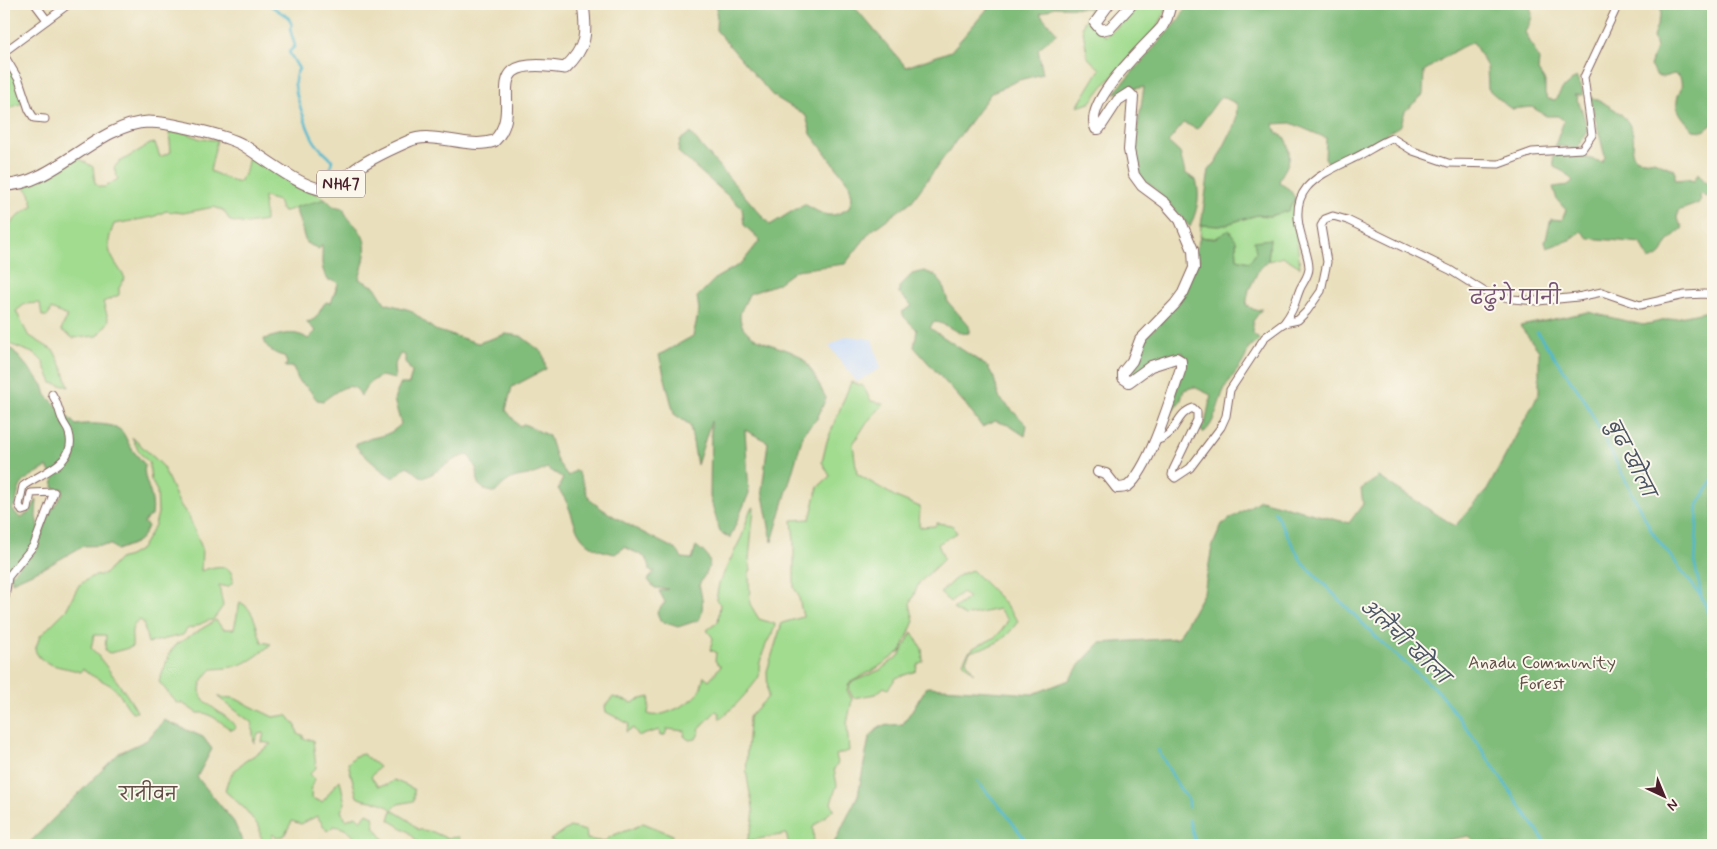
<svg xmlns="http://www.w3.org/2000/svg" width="1717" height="849" viewBox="0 0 1717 849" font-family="Mynerve,'Playpen Sans Deva',sans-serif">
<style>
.built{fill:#c9dcf9}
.green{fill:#a1dc8f;stroke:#767e5d}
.forest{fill:#80bc7a;stroke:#656e52}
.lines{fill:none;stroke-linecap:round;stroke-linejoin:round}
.stream{stroke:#51b9cf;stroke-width:2.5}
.minor-casing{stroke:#82625e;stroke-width:9}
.secondary-casing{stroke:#82625e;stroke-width:12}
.trunk-casing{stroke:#82625e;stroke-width:13}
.minor{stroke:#fff;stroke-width:7}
.secondary{stroke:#fff;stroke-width:10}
.trunk{stroke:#fff;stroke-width:11}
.labels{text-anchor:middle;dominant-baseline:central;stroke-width:4;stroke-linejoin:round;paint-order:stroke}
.shield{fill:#fbf7ec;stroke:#7f6065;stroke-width:1}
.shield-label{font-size:16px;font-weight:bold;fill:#4a1f2b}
.park-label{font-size:18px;fill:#604e44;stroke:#fbf7ec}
.water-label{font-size:19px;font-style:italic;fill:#4c5564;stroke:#fbf7ec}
.quarter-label{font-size:20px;fill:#765373;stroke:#fbf7ec}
</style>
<rect width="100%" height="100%" fill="#fbf7ec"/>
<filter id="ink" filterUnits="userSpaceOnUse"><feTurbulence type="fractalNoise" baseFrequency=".02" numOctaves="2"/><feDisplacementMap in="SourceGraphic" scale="10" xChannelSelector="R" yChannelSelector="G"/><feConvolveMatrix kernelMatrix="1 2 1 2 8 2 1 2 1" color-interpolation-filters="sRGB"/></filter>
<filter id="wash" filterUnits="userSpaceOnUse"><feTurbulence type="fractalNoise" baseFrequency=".0096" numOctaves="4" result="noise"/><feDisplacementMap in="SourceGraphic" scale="20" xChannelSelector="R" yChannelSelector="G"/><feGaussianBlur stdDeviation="1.12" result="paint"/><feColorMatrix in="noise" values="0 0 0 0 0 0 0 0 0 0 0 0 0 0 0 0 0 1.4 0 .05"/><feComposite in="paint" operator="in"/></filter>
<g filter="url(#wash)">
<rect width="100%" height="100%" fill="#e9dfbc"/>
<path class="built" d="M847,336L872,339L881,368L857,382L829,346Z"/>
<g class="green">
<path d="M1092,4H1100L1092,24L1105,36L1121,24L1136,4H1169L1156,30L1104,85L1090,103L1077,107L1100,69L1088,58L1082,26Z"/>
<path d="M4,60L17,81L22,103L4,111Z"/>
<path d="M169,132L187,133L200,139L217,140L210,171L235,182H239L246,171L249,156L326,199L282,212L278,201L264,197L265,221L247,224L230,221L224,211L214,207L183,213L166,211L153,217L114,224C103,251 111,255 125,278L119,288V295L103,302L109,321L98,336L73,338L61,330L67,316L51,309L48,316H42L40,303L25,304L16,311L28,335L54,351L63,369L69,387L52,383L43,362L35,354L4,342V231L19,215L33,206L30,193L23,185L78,158L93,167L95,183L99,187H105L118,179L114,168L118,163L150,144L155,143L160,157L171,152Z"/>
<path d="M1295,198L1294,213L1300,267L1284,257L1268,261L1270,239L1256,252L1250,262L1237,259L1236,240L1200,237L1201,225L1220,226L1257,215L1270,216L1287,211Z"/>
<path d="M851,382L863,386L871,401L884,404L867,422L853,444L857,474L896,497L920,507L919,527L935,526L937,523L952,525L957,533L938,544L944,559L919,583L910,604L914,621L901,651L877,668L849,683L847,690L852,700L847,724L849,751L836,755L838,763L834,769L837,785L831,803L834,809L813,827L814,845H789L786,834L747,841C759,809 751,807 747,776C745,757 749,736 749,717L768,697L767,671L782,623L803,617L798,594L794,588V541L792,520L810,519L818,487L830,476L822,462L827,441Z"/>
<path d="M132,437L162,465L179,503L189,517L202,548L201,571C214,566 233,561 233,582L228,587L219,585L223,606L213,620C204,620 196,628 187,629L183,635L148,643L143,622L140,620C128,628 133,634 132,647L110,653L105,651L106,635H94L91,648C95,650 136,706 137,712H132C125,705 121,694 113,687C103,680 91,677 83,669L80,672C65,666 42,668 35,650L40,636L66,610L79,585L91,577L105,574L119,559L129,556L141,549L155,525L158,513L157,491L151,480L149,463L139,452Z"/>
<path d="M754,507L749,560L751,570L749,573L750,604L759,619L775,624C774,633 769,637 766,645C763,652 760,660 759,668C759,668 760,675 759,676C756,684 727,715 720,719L719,713L716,711L699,729L700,731L696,739L689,740L684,736L685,731L667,729L665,735L660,736L659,730L639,736L633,728L626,732L629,724L606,712L605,706L613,697L633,703L637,700L650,697L648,714C657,720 690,704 697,695C701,690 702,683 704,676L709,680L721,666L715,661L716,652L710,650L713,638L707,630L718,622L720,604L716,600L719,583L742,536L750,510Z"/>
<path d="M972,570L999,597L1018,621C1003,644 994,644 970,652L966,660L974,674L963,662C975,635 993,651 1008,620L999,609L965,616L953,609L969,598L962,592L950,602L940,593L959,575Z"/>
<path d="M240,602C256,611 255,626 262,642L271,644C250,663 240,668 212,669C179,702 224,707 236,728L231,730L217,719L205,713H197L182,703H177L159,682L170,652L177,644L216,620L223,629H234Z"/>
<path d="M912,632L922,649L923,661L917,665L916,671L896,678L888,689L884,687L876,694L853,698L849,690L850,683L880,670L900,655Z"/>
<path d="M218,697L234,698L273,717L287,715L296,726L298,734L303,735V739L313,740L316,768L310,774L315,779L312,785L311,798L322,802C329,795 332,787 340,780L345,803L341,811L346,820L356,816L361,821L367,813L373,816L375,828L388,845H360C352,834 348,828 334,826L327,831L317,816L301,824L292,821L284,836L276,837L273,834L270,845H265L260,835V828L244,808L225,791C230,764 252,759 271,744L262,742L264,733L258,734L254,743L252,723Z"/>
<path d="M363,754L379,767L371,777L378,786L387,785L394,780L414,789V801L398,804L392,810L410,821L417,829L433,832L446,838L459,837L460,844L420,845L409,832L389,820L392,810C378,797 370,804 357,797L348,763L355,756Z"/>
<path d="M643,823L673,835L663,845H562L550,840L570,827L586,831L587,839L604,842C614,831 631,832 643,823Z"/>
</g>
<g class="forest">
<path d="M717,4H852L906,67L951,51L989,7L997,4H1092L1089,8L1054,7L1040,14L1057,33L1038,49L1043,74L1019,80L991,93L912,201L871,231L845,264L796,270L777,284L749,294C747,300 741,309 740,315C739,342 782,345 798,355C811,364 818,384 826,398L817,419L804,432L772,542L762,490L768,442L745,430L749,493L730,538L720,532L710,497L711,421L697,465L690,425L674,414L659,355L693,336L699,310L697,297L716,278L742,263L760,240L744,225L742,208L678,152L680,140L690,133L770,225L804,204C823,214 829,221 849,208L852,197L849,184L811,134L806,116L772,95L716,30Z"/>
<path d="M1188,4H1378L1389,8L1399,4H1527C1536,13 1531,22 1525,32L1539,59L1538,71L1545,81V94L1548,99L1555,100L1562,89L1576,77L1581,86L1583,95H1574L1578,97L1577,100C1581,104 1586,125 1588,132L1576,149L1555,145L1564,121L1558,116H1546L1532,107L1512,109L1507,106L1488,89L1487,67L1473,42C1456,48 1440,61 1424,71L1423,95L1405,111L1401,125L1338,164L1330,165L1325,158L1326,138L1291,123L1273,124L1277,133L1286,138C1288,146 1291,155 1288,163C1286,170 1281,174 1279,182L1290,190L1295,198L1288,211L1270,216L1257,215L1220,226L1201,225L1209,170L1216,162L1236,122L1237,104L1221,96L1197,129L1184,123L1168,142L1180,153L1185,173L1196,180C1201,198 1197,210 1190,227L1155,189L1137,175L1134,150L1144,87L1114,93L1180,18Z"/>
<path d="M1661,4H1713V124L1704,131L1693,130C1687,122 1675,112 1677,101C1678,90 1684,90 1680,77L1674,74L1663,77L1657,76L1650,66L1656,48L1653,37L1661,14Z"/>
<path d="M1590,97C1615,107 1640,121 1632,152L1636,159L1654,161L1675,170V180L1686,179L1694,181L1698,173L1706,183L1713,187V196L1705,197L1702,194L1700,196L1701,201L1697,204L1678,211L1677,219L1683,228C1678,232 1672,237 1668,242C1661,253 1664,255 1649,260L1641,243L1588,238L1581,231L1572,239L1547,248L1545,242L1551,219L1562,220L1566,210L1557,200L1553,187L1568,185L1573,181L1564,172L1554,167L1553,156L1570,153L1602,162L1605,157Z"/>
<path d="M326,199L333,206L343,208C348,222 355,222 361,233C370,247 363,265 359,279L375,287L385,303L410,310L435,330L478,343L506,334L521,336L543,353L546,369L512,387L506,410L519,426L524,424L549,436L557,461L568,476L576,470C585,481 583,488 589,498C597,510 661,542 677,550L682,558L692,559L696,546C718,562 709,566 699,585C702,596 705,609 699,620L678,627L660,621L657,612L665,602L659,591L668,589L655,588L648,580L655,571H650C650,554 637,555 625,547L615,554C565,545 581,516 558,489L563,478L547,468C523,482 516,468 495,493L485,490L478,484L477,470L469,455C450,457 440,472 423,478L407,466L394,478C384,474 362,454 355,445C370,434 385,441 401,424L394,400L400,384H409L412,372L405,362V355L400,354L394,366L395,379L381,376L369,383L361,396C352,376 335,393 323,401L317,400L307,387L299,382L293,367H285L287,363L284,356C276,355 265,348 264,339C279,335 295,329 308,339L316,331L306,322C320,320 318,310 326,302L331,303L338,284L335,281L328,280C319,266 323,261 322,245L319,249L306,243L295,207Z"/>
<path d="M1229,230L1236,240L1237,259L1249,262L1256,252L1254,241L1270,239L1268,261L1259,269L1249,290L1246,305L1255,310L1262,309L1253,321V333L1260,340L1248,348C1246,364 1232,374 1225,388C1218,401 1216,424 1203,433L1200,429L1205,424L1211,395L1194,387L1184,390L1181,400L1168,417L1184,360L1183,352L1131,376V370L1139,357L1146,336L1159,325L1199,260L1195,254L1200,237L1214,239Z"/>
<path d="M924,271L935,275L943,285L948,302L969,326V333C956,336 947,322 933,322L930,328L988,367L994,378L999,397L1027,425L1025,436L1008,425L995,421L982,427L966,405L914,347L917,330L904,317L902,312L912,306L899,293V287L912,274Z"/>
<path d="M1713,310V845H1479L1469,836L1422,845H833L858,795L869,738L880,726L903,724L927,687L1033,694L1069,680L1080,664L1100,643L1178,638L1204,592L1212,547L1222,524L1260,500L1349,523L1363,504L1361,489L1379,477L1455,526L1487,490L1539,393V351L1520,326L1588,312L1643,325Z"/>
<path d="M4,347L13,350L43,385L46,395L76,425C86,423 110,423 119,429C125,433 126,440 130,446C134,453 140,458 145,465C141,480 156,493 152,516L148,517L144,523L148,526C141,544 134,543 117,550L111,545L83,546L48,566L12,582L11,574L37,549L50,512L62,495L63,489L53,488L54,479L47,467C38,473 22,478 19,490C16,498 18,502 12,509L20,518L30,512L37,499L36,517L39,530L34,544L4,577Z"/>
<path d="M164,720L203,737L212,749L197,777L234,822L244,845H27L119,753L147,740Z"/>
</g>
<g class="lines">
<g class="stream">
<path d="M268,4L288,17L292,25L290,29L295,46L289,52L299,69C297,72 295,76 295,80C293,91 308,130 313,139C317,147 326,154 332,160L329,175"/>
<path d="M1537,332L1584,399L1652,532L1701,596L1713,622"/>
<path d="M1274,511L1302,562L1380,641L1439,692L1471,734L1547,845"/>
<path d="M1701,594L1695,565L1698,505L1713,480"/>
<path d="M1158,750L1179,787L1189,801V808"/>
<path d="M977,781L1006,814L1029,845"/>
<path d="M1189,820L1196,845"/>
</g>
</g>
</g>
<g filter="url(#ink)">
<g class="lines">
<g class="minor-casing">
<g id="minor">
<path d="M35,4L47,20"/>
<path d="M4,52L69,4"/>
<path d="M4,55L19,80L29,110L34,118L45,119"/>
<path d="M1284,323C1295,308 1294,304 1300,289C1303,282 1309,276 1309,268C1309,257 1303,245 1301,234C1288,188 1316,177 1352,159C1366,153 1377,144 1392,138L1413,151L1448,163L1499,164L1532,152L1582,149L1592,135L1584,77L1615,11"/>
<path d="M1154,441C1178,437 1174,414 1193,408L1197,412V420L1173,470L1172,475L1175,478L1190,468L1221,427L1226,416L1230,390L1265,337L1284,323L1298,320L1307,311L1321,291L1327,262L1321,226L1325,219L1333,216L1347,220L1450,270L1485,292L1512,299L1538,301L1578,297L1602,292L1640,305L1685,295L1705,294L1713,296"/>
<path d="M5,597L8,577L34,545L54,492L31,493L28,509L22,511L19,505L23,486C42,472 78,463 69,433C68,428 63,424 62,419C58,409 59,405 52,394"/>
</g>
</g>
<g class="secondary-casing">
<g id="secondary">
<path d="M1109,4L1095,23L1101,30L1110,28L1132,4"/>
<path d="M1098,472L1106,474L1117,488C1121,488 1124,488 1128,486C1150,468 1171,397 1181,368V361L1176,358L1151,366L1129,382L1123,378V372L1132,361L1140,340L1175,304L1183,293L1194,268L1193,250L1180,220L1165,203L1142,186L1134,175L1129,150L1133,97L1129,93L1118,100L1099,129H1096C1082,103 1145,46 1162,27L1167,18L1171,4"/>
</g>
</g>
<g class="trunk-casing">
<path id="trunk" d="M4,185C53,186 97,124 148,122C167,122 226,135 243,145C264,158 301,188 325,190C337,191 345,179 352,172C365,161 393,148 409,141C433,130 467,150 494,141C529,107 469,53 565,68C587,47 587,34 583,4"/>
</g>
<use href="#minor" class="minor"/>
<use href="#secondary" class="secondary"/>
<use href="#trunk" class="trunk"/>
</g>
</g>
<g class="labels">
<rect class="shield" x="317" y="170.5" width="48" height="27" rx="4"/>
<g class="shield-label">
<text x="341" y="184">NH47</text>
</g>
<g class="park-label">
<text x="1542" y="663">Anadu Community<tspan x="1542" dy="21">Forest</tspan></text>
<text x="148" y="795">रानीवन</text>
</g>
<g class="water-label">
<text transform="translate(1630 458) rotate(63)">बुढ खोला</text>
<text transform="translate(1404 642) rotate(43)">अलैची खोला</text>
</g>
<g class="quarter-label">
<text x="1515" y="298">ढढुंगे पानी</text>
</g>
</g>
<rect width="1717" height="849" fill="none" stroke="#fbf7ec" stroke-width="20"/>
<g transform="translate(1664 796) rotate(136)" stroke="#fbf7ec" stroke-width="4" paint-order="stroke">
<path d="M0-4L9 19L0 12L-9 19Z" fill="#4a1f2b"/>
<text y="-8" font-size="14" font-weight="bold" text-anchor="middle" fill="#4a1f2b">N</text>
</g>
</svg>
